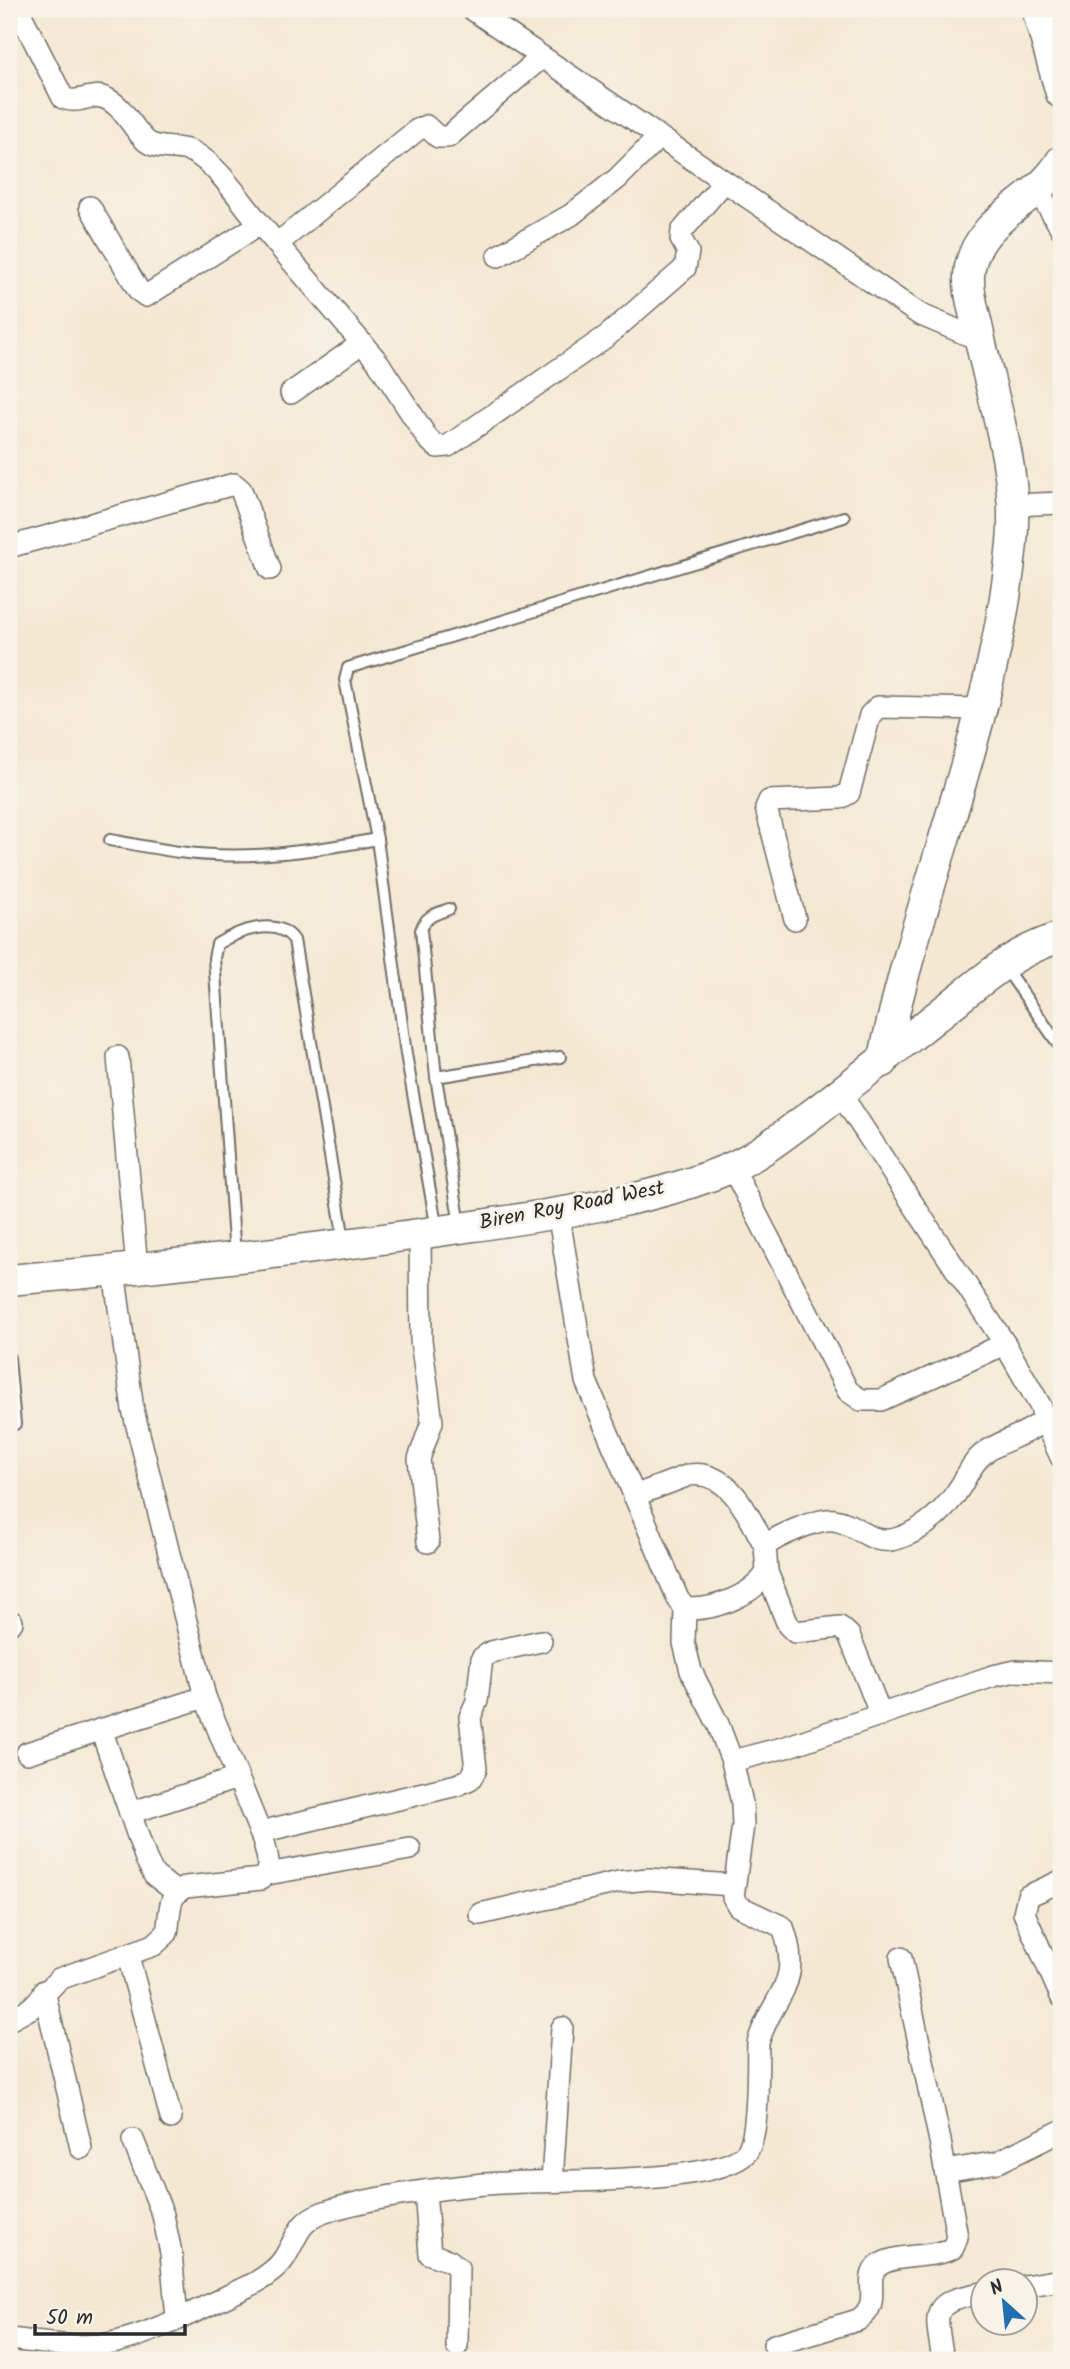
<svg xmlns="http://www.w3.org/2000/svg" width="1070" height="2369" viewBox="0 0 1070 2369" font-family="Kalam,sans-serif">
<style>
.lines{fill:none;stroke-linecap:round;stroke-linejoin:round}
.lane-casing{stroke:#716d66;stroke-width:14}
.street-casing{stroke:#716d66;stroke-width:24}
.secondary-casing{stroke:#716d66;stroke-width:33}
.lane{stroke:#fff;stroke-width:10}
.street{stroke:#fff;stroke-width:21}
.secondary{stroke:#fff;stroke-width:30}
.labels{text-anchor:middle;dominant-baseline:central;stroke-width:6;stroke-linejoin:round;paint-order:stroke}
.street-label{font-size:21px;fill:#2b2b2b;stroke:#f7f3e8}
</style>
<rect width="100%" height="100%" fill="#f7f3e8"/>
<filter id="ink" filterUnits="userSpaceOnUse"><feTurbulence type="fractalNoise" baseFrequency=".0143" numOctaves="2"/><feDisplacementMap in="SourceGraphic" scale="14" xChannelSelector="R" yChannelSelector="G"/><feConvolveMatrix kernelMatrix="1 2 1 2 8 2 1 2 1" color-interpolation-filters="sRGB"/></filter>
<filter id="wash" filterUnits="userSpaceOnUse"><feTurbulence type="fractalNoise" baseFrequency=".00686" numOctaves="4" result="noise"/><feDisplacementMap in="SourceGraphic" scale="28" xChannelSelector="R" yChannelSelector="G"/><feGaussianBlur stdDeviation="1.57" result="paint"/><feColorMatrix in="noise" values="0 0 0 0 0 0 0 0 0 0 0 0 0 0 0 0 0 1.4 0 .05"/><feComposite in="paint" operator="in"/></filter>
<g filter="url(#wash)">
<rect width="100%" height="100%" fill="#f4e8d3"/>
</g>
<g filter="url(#ink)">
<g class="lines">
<g class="lane-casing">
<g id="lane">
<path d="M110,840C133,844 156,849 179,852C245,861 313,851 377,839"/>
<path d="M449,909C436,914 425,916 421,930L436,1077L460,1225"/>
<path d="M1004,966L1061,1048"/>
<path d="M436,1077L560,1057"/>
<path d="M437,1230L406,1054L377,839L345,680L348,668L844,517"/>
<path d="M235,1256L214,958L217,944C238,931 277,916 294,940L344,1240"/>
<path d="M9,1358L15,1424"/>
</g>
</g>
<g class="street-casing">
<g id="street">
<path d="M18,9L63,98C80,105 90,92 105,98C123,105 132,128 146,141C158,151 178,145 193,152C219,166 240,201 260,224"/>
<path d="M472,9L919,314L980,340"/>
<path d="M1036,188L1061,228"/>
<path d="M90,207L139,291L146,296L260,224L378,362L428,439L437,447L448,446L607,336L685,268L688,252L681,239L682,231L724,182"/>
<path d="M277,244L417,130L426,126L438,137H448L541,58"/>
<path d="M498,256L571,215L617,179L658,138"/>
<path d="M291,393L362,343"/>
<path d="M1013,505L1061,503"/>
<path d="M9,547L234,484L241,490L270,569"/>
<path d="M795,919L766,808L769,801L840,798L849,793L870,715L878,707L983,709"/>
<path d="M118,1057L137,1268"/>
<path d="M732,1167L848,1391L861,1400H881L1005,1344"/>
<path d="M558,1212L586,1381L678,1599L685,1608C711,1612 754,1595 767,1572L765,1546C777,1536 818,1518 834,1520C858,1523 871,1548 899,1538C928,1528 947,1509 962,1484C968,1473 974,1461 983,1454C1002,1439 1026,1436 1044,1420L1041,1407L1005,1344L840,1093"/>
<path d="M420,1235L421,1340L432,1422L419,1459L428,1542"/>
<path d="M1044,1420L1061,1457"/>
<path d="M634,1496L689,1475C730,1469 749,1517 765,1546"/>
<path d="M767,1572L788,1625L795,1632L840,1627L849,1635L881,1715"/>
<path d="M9,1622H12"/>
<path d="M101,1729L146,1859L154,1875L176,1892"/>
<path d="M27,1753L205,1697"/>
<path d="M732,1761L786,1747L993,1676L1016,1671L1061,1673"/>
<path d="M130,1813L237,1778"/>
<path d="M260,1832L457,1785L470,1779L476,1769L470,1717L477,1701L482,1658L491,1652L541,1641"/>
<path d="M267,1874L410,1849"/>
<path d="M1061,1881L1028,1896L1024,1913L1061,1996"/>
<path d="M480,1914L619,1882L648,1879L732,1885"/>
<path d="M128,1956L171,2118"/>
<path d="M44,1991L81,2148"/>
<path d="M9,2020L31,2008L59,1979L154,1945L167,1933C171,1913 166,1896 186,1887L261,1879C273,1869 267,1856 264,1842L205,1697L133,1410L114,1271"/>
<path d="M133,2140L163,2215L171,2253L177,2318"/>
<path d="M945,2171L998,2162L1061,2131"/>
<path d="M552,2181L562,2028"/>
<path d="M425,2191L430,2254L450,2261L458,2268L457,2346"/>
<path d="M1024,2286L1061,2280"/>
<path d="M9,2339C39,2342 70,2348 100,2345C144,2340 213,2302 255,2283C265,2277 276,2270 283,2260C297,2239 297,2222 322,2213C367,2197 436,2189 484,2184C533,2179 717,2187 746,2153C760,2136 757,2067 758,2043C772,1994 804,1987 783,1927L738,1906L733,1897L743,1825L742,1803L732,1761L718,1724L691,1671L684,1643L685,1608"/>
<path d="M774,2345L858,2320C884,2303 862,2279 878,2266C894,2253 932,2259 953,2248L957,2237L940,2141L901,1958"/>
<path d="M943,2360C936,2312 927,2303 982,2293"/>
</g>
</g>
<g class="secondary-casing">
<g id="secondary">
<path d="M1037,9L1061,93"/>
<path d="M883,1062C919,887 995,722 1012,543C1019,471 992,400 978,330C974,311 966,286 970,267C981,215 1037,203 1061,161"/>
<path d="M9,1280C164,1267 320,1249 474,1226C559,1213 651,1202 730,1168C760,1155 786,1133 811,1115C859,1079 904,1042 951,1005C987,976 1015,951 1061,937"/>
</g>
</g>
<use href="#lane" class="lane"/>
<use href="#street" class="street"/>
<use href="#secondary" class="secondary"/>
</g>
</g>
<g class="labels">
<g class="street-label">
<text transform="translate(572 1206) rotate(-11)">Biren Roy Road West</text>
</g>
</g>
<rect width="1070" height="2369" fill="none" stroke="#f7f3e8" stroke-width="35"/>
<g transform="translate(1004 2302) rotate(333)"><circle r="33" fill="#f7f3e8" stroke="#a5a39c" stroke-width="2"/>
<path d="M0-5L12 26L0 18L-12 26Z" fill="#1f6fb2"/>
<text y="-10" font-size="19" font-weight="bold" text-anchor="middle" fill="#2b2b2b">N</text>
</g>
<path d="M35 2324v10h150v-10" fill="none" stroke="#2b2b2b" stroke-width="3.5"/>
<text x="46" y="2324" font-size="21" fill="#2b2b2b" stroke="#f7f3e8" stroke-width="5" paint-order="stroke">50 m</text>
</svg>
